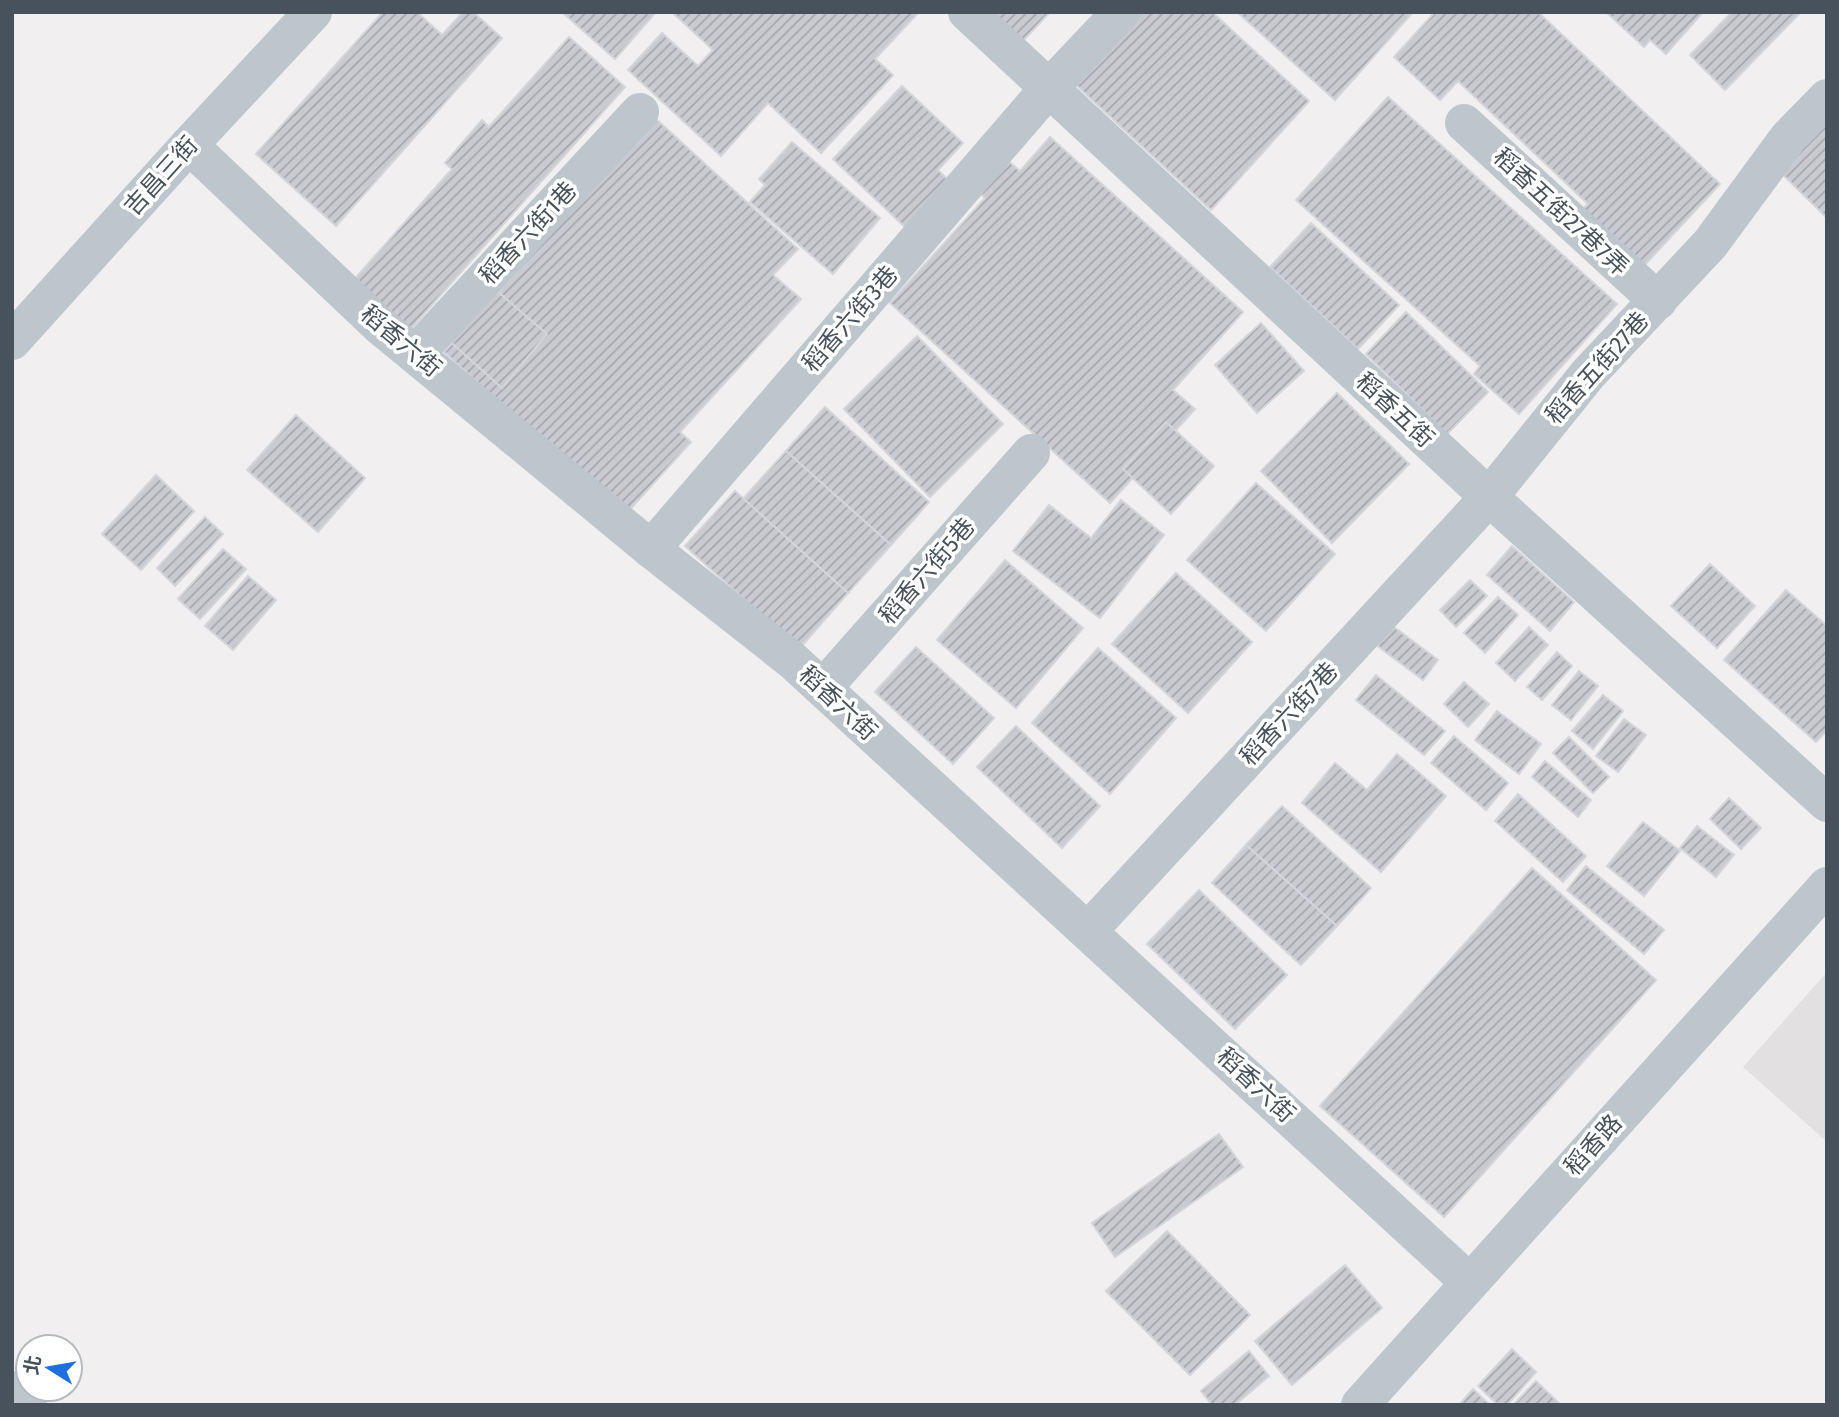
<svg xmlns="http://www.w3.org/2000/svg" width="1839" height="1417" viewBox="0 0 1839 1417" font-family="'Fira Sans Condensed','Noto Sans TC',sans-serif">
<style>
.education{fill:#e2e0e1}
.building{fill:url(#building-hatch);stroke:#d3d5da;stroke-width:2}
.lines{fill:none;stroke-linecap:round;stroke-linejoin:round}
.minor{stroke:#bdc6cd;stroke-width:38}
.labels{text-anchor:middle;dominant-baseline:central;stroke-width:7;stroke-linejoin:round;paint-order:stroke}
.street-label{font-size:24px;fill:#47525c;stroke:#fff}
</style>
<defs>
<pattern id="building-hatch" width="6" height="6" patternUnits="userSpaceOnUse" patternTransform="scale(1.75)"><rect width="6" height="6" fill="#c9cbd1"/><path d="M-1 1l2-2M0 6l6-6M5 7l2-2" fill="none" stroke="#a5a7ad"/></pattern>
</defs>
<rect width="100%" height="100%" fill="#f1efef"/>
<path class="education" d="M1827,972V1142L1743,1067Z"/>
<g class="building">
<path d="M383,12H417L442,35L463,12H473L502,38L336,226L256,154Z"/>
<path d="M562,12H656L615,59Z"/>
<path d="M672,12H917L918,13L875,59L893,75L821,153L768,103L721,156L628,70L662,33L698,66L713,50Z"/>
<path d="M990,12H1050L1022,42Z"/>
<path d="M1142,12H1212L1309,101L1211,210L1076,85Z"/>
<path d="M1237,12H1413L1335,100Z"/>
<path d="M1435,12H1538L1720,184L1639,271L1578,213L1588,204L1458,81L1440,100L1394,57Z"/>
<path d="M1606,12H1703L1666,54L1650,40L1644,47Z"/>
<path d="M1732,12H1801L1725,90L1690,55Z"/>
<path d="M569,37L625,87L407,333L351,283L452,169L445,163L482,120L489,127Z"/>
<path d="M902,86L963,143L938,170L950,182L906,228L833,159Z"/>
<path d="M1388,97L1617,304L1519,414L1474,374L1480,366L1296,200Z"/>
<path d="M1827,115V218L1776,168Z"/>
<path d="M655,118L798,249L773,275L801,299L680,432L691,442L624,516L444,352Z"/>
<path d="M1050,137L1243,312L1173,390L1195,409L1110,503L890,303L985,198L977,191L1006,159L1020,171Z"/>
<path d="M792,142L880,218L833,274L750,202L765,185L759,179Z"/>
<path d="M1311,223L1399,305L1358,349L1270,267Z"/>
<path d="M490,285L547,334L502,388L445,337Z"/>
<path d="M1406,312L1488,392L1447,434L1366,354Z"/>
<path d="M1261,323L1304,371L1257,413L1215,365Z"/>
<path d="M917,336L1003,424L930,497L844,409Z"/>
<path d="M1337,393L1409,464L1332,543L1261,471Z"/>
<path d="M825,407L929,502L891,545L786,451Z"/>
<path d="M296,415L365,478L318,532L247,470Z"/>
<path d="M1166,422L1214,466L1171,514L1123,469Z"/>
<path d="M786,451L891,545L848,593L743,499Z"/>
<path d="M156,475L194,511L141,570L102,534Z"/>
<path d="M1256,483L1335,554L1266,631L1187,560Z"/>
<path d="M735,491L848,593L799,649L685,546Z"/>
<path d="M1121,500L1164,535L1100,618L1013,551L1049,505L1091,538Z"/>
<path d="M205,517L223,534L175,586L157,568Z"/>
<path d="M1512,546L1574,602L1550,631L1487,575Z"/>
<path d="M223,549L246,569L200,619L178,599Z"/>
<path d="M1005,560L1083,628L1016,708L937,640Z"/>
<path d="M1710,564L1755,606L1717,648L1671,606Z"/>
<path d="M1176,573L1252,642L1188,713L1112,644Z"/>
<path d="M248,576L276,600L233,650L205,626Z"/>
<path d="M1470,580L1487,596L1456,627L1440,610Z"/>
<path d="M1786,590L1827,626V731L1816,742L1724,660Z"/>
<path d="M1498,597L1518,615L1485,653L1464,633Z"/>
<path d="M1386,621L1438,660L1423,680L1371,641Z"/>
<path d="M1529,627L1548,645L1515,681L1496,663Z"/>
<path d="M916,647L994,718L953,764L875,692Z"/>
<path d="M1098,648L1176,718L1110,794L1032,723Z"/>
<path d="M1557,652L1572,666L1542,700L1527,687Z"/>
<path d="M1579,671L1598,686L1571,720L1552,705Z"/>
<path d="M1376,675L1445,731L1424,755L1356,700Z"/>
<path d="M1464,682L1489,704L1468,727L1444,704Z"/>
<path d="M1603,695L1623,711L1593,749L1572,731Z"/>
<path d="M1497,711L1541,744L1519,774L1475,740Z"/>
<path d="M1624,719L1646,735L1618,772L1596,756Z"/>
<path d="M1016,726L1100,806L1062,848L977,767Z"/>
<path d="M1454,736L1508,783L1486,810L1431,763Z"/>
<path d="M1569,737L1609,777L1593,793L1553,753Z"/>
<path d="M1397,754L1446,796L1381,872L1302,803L1335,763L1367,790Z"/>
<path d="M1545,761L1591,800L1578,817L1532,777Z"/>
<path d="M1518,794L1586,856L1563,882L1495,821Z"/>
<path d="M1729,798L1761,828L1741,849L1710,819Z"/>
<path d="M1282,806L1371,888L1337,926L1246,845Z"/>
<path d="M1643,822L1680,851L1644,896L1607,866Z"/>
<path d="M1697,826L1734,855L1716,877L1680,848Z"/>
<path d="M1246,845L1337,926L1301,965L1212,883Z"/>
<path d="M1586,866L1664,930L1644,954L1567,890Z"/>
<path d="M1532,868L1656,980L1444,1217L1320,1106Z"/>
<path d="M1199,890L1287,975L1235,1029L1147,944Z"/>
<path d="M1219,1134L1243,1167L1115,1257L1092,1223Z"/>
<path d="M1167,1231L1250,1315L1190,1375L1106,1291Z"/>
<path d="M1345,1265L1382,1308L1292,1385L1255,1341Z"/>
<path d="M1512,1349L1536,1372L1507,1405H1498L1478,1386Z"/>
<path d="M1249,1351L1269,1376L1235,1405H1212L1201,1391Z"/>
<path d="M1536,1381L1561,1405H1513Z"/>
<path d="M1473,1389L1490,1405H1459Z"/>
</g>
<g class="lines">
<g class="minor">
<path d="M967,12L1489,497L1827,803"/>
<path d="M1464,123L1658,301"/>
<path d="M189,145L379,325L651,549L793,661L1469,1282"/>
<path d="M12,341L189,145L313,12"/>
<path d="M416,353L640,112"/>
<path d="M651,549L1048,89L1121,12"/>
<path d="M823,688L1031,453"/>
<path d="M1088,931L1489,497L1588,374L1710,244L1788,138L1827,98"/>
<path d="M12,1390L28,1405"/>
<path d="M1360,1405L1827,886"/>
</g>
</g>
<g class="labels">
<g class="street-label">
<text transform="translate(161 176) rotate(-48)">吉昌三街</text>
<text transform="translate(1561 212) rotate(43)">稻香五街27巷7弄</text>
<text transform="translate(528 233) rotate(-47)">稻香六街1巷</text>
<text transform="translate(850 319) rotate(-49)">稻香六街3巷</text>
<text transform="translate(401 341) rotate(40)">稻香六街</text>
<text transform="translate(1597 368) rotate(-48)">稻香五街27巷</text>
<text transform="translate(1395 410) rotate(43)">稻香五街</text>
<text transform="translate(927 571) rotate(-49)">稻香六街5巷</text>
<text transform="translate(838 703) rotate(43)">稻香六街</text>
<text transform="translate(1289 714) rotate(-47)">稻香六街7巷</text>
<text transform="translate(1256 1085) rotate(43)">稻香六街</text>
<text transform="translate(1593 1145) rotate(-48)">稻香路</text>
</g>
</g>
<rect width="1839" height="1417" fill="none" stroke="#47525c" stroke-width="28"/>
<g transform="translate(49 1368) rotate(281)"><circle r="33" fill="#ffffff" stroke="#b5babe" stroke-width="2"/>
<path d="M0-5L12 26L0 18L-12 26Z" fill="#1d70dd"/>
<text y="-10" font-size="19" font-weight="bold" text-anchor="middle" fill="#47525c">北</text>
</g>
</svg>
